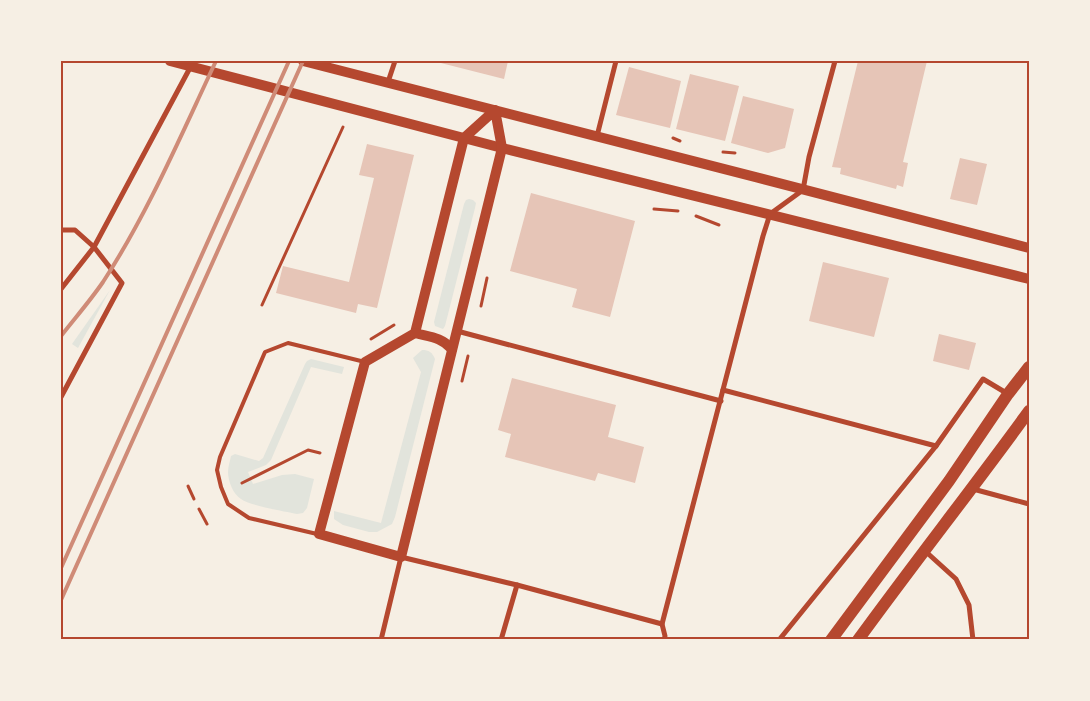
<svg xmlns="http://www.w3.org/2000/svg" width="1090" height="701" viewBox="0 0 1090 701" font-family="'Public Sans',sans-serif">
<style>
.green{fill:#e2e4dc}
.building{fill:#e6c5b7}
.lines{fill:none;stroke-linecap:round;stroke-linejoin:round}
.path{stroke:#b5482f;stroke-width:3}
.service{stroke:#b5482f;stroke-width:4}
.minor{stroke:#b5482f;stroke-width:5}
.secondary{stroke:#b5482f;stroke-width:10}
.primary{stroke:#b5482f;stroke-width:12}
.rail{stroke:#cf8b77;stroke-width:4}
.neatline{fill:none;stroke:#b5482f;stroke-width:2}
</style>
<rect width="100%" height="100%" fill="#f6efe4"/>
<g class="green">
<path d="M469,199L473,200L476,203L475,208L445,326L443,329L435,326L434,322L464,204L466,200Z"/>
<path d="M110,290L78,348L72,344Z"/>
<path d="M422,350C429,350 432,352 435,359L395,517L392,524L377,532H369L343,525L334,519V511L381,523L421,372L413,358Z"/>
<path d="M311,359L344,367L342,374L311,367L271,460L266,465L248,472L253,484L282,475L295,474L314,479L307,508L303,513L297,514C283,511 251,506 241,499C233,494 228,481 228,472C228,467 230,461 231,456L235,454L259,461L263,458L305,364L307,361Z"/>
</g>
<g class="building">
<path d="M433,61H508L504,79Z"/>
<path d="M858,61H927L903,162L908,163L903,187L897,185L896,189L840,174L841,168L832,167Z"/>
<path d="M629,67L681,81L670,128L616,115Z"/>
<path d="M690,74L739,86L725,141L676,129Z"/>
<path d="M743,96L794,109L785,148L768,153L731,143Z"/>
<path d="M367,144L414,155L377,308L358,304L356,313L276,293L283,266L349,282L374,178L359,175Z"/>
<path d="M960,158L987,164L977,205L950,199Z"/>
<path d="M531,193L635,221L610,317L572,307L577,289L510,271Z"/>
<path d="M823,262L889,278L874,337L809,321Z"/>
<path d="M939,334L976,343L969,370L933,361Z"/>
<path d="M512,378L616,405L608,437L644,447L635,483L598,473L595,481L505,457L511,434L498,430Z"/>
</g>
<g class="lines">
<g class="path">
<path d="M673,138L680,141"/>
<path d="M723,152L735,153"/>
<path d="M654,209L678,211"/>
<path d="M696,216L719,225"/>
<path d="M262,305L343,127"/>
<path d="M481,306L487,278"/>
<path d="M371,339L394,325"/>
<path d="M462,381L468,356"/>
<path d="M242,483L308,450L320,453"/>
<path d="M188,486L194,499"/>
<path d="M199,509L207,524"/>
</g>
<path class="service" d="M317,534L249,518L228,504L221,487L217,470L220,457L265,352L288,343L365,362"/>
<g class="minor">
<path d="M388,82L395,61"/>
<path d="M597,136L616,61"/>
<path d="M61,230H75L94,247L122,283L61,397"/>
<path d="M61,289L94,247L191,66"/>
<path d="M457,331L721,401"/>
<path d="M723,390L936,446"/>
<path d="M973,489L1029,504"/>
<path d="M924,550L956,579L969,605L973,640"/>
<path d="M381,640L401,557L517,585L662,624"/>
<path d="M501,640L517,585"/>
<path d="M664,640L665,636L662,624L763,236L770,214L803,190L809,157L835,61"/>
<path d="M779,640L936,446L983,379L1008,394"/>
</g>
<g class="secondary">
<path d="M170,61L502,148L1029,279"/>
<path d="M303,61C545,121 787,186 1029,248"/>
<path d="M495,110L502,148L401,557L319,534L365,362L415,333L464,138Z"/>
<path d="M415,333C430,337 441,337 452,349"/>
</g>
<g class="primary">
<path d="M831,640L949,481L1008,394L1029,367"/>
<path d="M858,640C914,563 973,488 1029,411"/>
</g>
<g class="rail">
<path d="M61,336C75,318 90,301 103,282C148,213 181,135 216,61"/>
<path d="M61,568L289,61"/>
<path d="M61,600L303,61"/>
</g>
</g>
<rect width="1090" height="701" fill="none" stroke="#f6efe4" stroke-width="125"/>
<rect x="62" y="62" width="966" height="576" class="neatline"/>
</svg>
